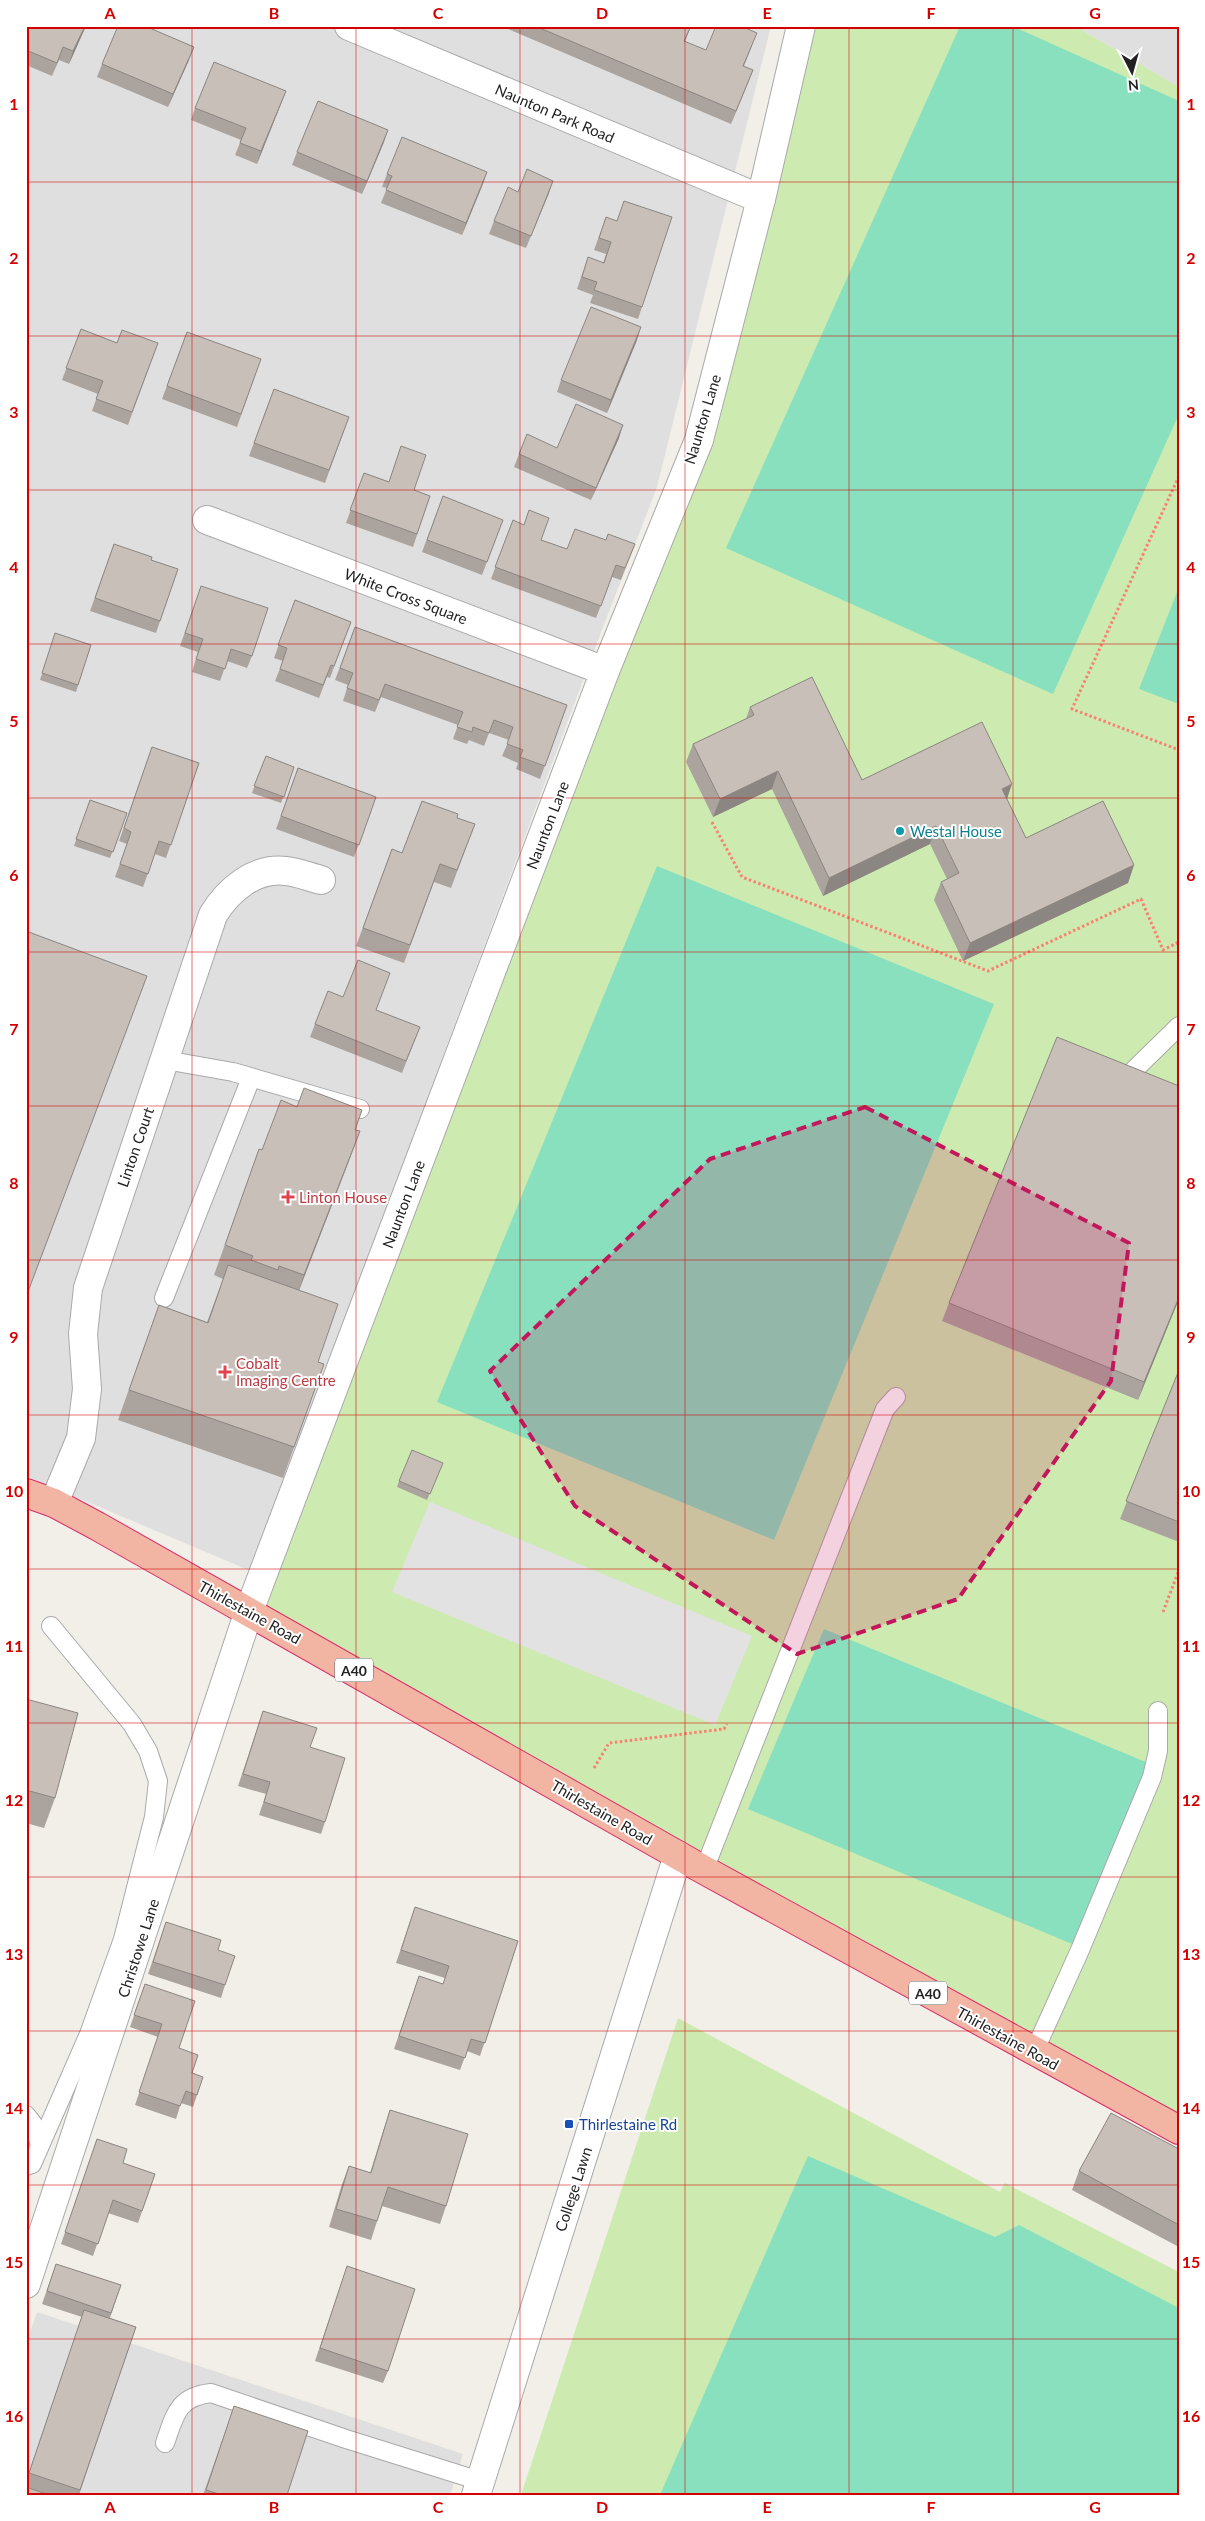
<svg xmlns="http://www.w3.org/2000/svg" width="1205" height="2521" viewBox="0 0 1205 2521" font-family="Lato,sans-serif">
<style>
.residential{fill:#e0dfdf}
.grass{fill:#cdebb0}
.pitch{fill:#88e0be}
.parking{fill:#e2e2e2}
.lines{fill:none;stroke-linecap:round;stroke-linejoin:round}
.service-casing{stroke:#a9a9a9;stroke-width:20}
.minor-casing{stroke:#a9a9a9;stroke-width:30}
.trunk-casing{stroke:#dc2a67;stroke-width:30}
.path{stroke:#fa8072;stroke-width:3;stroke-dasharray:2.5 2.5;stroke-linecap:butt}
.service{stroke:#fff;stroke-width:18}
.minor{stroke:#fff;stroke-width:28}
.trunk{stroke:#f2b4a3;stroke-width:28}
.wall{fill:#aba49e}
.shaded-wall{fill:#8b8681}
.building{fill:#c7bfb8;stroke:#8b8681}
.marked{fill:#c2185b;fill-opacity:0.2;stroke:#c2185b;stroke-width:4;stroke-dasharray:10 6;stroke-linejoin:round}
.grid{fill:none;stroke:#d40000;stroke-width:1;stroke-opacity:0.55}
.culture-dot{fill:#0f9aa8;stroke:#fff;stroke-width:2}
.health-dot{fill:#e0444e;stroke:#fff;stroke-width:2}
.transit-dot{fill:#1a4fb4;stroke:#fff;stroke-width:2}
.labels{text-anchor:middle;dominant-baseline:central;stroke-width:4;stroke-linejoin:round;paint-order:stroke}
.shield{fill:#fff;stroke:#646464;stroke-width:1}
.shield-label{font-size:14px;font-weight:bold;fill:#222}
.street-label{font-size:15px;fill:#222;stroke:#fff}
.culture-label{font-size:15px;fill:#0d838f;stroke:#fff;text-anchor:start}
.health-label{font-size:15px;fill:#be3a42;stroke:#fff;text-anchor:start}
.transit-label{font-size:15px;fill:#164399;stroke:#fff;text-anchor:start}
.neatline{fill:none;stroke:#d40000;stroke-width:2}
.grid-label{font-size:16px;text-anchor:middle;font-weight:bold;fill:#d40000}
</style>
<rect width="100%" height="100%" fill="#f2efe9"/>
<g class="residential">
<path d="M26,26H771L657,487L600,635L251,1571L26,1476Z"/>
<path d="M1075,26H1179V87Z"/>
<path d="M37,2312L463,2454L450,2495H26V2344Z"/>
</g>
<g class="grass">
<path d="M801,26H1075L1179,87V2130L249,1611L699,440Z"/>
<path d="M678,2018L1000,2192L1005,2183L1179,2272V2495H521Z"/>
</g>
<g class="pitch">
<path d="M960,26H1012L1179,101V414L1053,694L726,548Z"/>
<path d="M1179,587V704L1139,689Z"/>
<path d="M657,866L994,1004L774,1540L437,1402Z"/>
<path d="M824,1629L1153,1765L1077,1946L748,1809Z"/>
<path d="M808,2156L995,2237L1019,2225L1179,2308V2495H660Z"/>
</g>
<path class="parking" d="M430,1502L752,1636L715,1725L392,1592Z"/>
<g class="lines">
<g class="service-casing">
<g id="service">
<path d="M165,1060L233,1072L360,1109"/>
<path d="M1134,1070L1179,1026"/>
<path d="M164,1298L251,1078"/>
<path d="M704,1870L885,1409L896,1397"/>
<path d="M1034,2052L1080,1950L1152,1777L1158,1751V1711"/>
<path d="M26,2115L33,2124L40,2144"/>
<path d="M26,2166L32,2164L89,2034L123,1939L154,1817L158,1781L148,1751L132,1724L51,1626"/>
<path d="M165,2443C175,2415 177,2397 211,2393L346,2439L480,2481"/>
</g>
</g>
<g class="minor-casing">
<g id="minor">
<path d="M349,26L761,199"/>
<path d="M207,520L605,671"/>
<path d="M54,1503L81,1438L87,1389L83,1334L88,1288L213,915C228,890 255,867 286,871C298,872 309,877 321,880"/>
<path d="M26,2284L249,1611L605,671L699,440L761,199L801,26"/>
<path d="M476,2495L678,1855"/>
</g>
</g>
<g class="trunk-casing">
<path id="trunk" d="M26,1493L54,1503L97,1526L704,1870L1179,2130"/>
</g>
<g class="path">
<path d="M1179,476L1072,709L1179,750"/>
<path d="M712,822L742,877L988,971L1141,899L1163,950L1179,942"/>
<path d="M1163,1612L1179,1570"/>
<path d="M594,1768L609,1743L724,1729L727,1724"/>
</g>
<use href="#service" class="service"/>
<use href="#minor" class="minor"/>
<use href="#trunk" class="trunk"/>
</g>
<g class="wall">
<path d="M26,26H86L69,64L59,60L52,76L26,65Z"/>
<path d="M501,26H691L685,42L706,50L752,46L744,66L753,70L731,124Z"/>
<path d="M189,60L168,107L97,77L102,64Z"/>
<path d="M286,91L257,164L235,155L241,140L191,120L195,108Z"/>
<path d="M384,142L362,194L292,165L297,152Z"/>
<path d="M487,172L462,235L381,203L387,188L382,187L387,174Z"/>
<path d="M518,192L549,193L526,248L489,234L494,221Z"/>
<path d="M606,217L642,307L638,319L590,303L593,295L577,289L588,257L603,263L606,254L594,250Z"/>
<path d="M81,329L117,343H158L128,425L92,411L98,394L62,380Z"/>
<path d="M187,332L261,359L237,427L162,399Z"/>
<path d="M637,340L607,413L557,392L561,380Z"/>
<path d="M274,389L349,417L325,483L249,456Z"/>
<path d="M619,438L591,500L514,467L519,454Z"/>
<path d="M364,473L430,496L413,547L346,523Z"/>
<path d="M443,496L503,520L482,575L422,552Z"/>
<path d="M513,520L541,540L567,549L606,540L635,544L621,580L612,577L596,618L491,579Z"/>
<path d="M114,544L151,560L178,569L156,633L90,611Z"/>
<path d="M201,586L252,656L247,668L227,661L220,681L192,672L198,652L180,646Z"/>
<path d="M295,600L351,622L330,678L327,677L319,698L275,681L283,661L274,658Z"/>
<path d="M355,627L567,705L540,779L516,769L518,763L502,756L509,740L489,733L484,746L469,740L467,744L453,739L458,725L381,697L375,712L343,701L348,685L335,680Z"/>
<path d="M55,633L91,645L76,692L40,680Z"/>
<path d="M750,707L862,780L1007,799L1026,838L1134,865L1128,883L963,961L934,900L941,882L947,879L930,844L823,896L772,789L713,817L686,762L693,744L746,719Z"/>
<path d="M152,747L199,763L166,858L155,854L143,887L115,877L127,844L119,841Z"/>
<path d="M266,756L294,767L281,803L252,793Z"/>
<path d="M298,768L376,797L354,857L276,829Z"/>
<path d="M90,800L127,813L110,858L74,846Z"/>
<path d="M457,818L475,824L451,888L434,882L404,963L356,946L392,849L402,853Z"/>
<path d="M376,1010L420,1027L402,1073L310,1037L315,1024Z"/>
<path d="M1179,1086V1299L1138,1400L942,1321L949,1303Z"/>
<path d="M355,1130L360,1131L299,1290L318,1362L324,1364L283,1478L118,1420L159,1305L207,1322L223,1279L214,1275L259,1149L262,1150Z"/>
<path d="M1179,1370V1542L1120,1519Z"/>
<path d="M440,1469L427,1500L397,1487L399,1481Z"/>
<path d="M26,1699L55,1798L44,1828L26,1823Z"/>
<path d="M263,1711L325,1822L321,1834L259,1815L266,1794L238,1786Z"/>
<path d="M415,1907L518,1941L480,2056L467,2051L460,2070L394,2049L419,1976L443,1984L445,1978L396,1963Z"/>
<path d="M166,1922L218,1950L225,1985L221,1998L148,1974Z"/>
<path d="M145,1984L192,2073L203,2077L193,2107L181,2103L176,2119L135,2105L158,2037L130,2027Z"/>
<path d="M390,2110L446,2206L440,2224L382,2206L371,2240L329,2227L342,2184L349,2166L370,2173L384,2128Z"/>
<path d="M97,2139L123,2163L155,2174L138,2223L108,2213L93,2256L61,2244Z"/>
<path d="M1179,2149V2247L1072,2190L1079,2171Z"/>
<path d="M56,2264L121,2285L110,2318L136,2327L79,2495H26V2481L82,2317L42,2304Z"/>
<path d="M347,2266L388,2371L383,2383L315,2361Z"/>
<path d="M234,2406L287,2495H203Z"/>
</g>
<g class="shaded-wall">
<path d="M85,26H86L69,64L73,51Z"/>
<path d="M194,47L189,60L168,107L173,94Z"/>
<path d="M753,70L748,83L731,124L736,111Z"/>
<path d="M286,91L281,104L257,164L261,151Z"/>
<path d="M388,130L384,142L362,194L367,181Z"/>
<path d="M487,172L483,184L462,235L466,223Z"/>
<path d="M553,181L549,193L526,248L531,236Z"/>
<path d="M641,327L637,340L607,413L611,400Z"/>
<path d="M623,425L619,438L591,500L596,488Z"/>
<path d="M778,771L772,789L713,817L720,799Z"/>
<path d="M1012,784L1006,802L1002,789Z"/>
<path d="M936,826L930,844L823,896L829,878Z"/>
<path d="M1134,865L1128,883L963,961L970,943Z"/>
<path d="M360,1131L349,1161L293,1306L304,1275Z"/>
<path d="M1179,1297V1299L1138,1400L1144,1382Z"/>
</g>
<g class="building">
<path d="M26,26H85L73,51L63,47L57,63L26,50Z"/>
<path d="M118,26H145L194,47L173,94L102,64Z"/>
<path d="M535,26H691L684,41L706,50L716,26H741L757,33L743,66L753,70L736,111Z"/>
<path d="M214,62L286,91L261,151L240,143L246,128L195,108Z"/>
<path d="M318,101L388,130L367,181L297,152Z"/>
<path d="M402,137L487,172L466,223L386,190L392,176L387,174Z"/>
<path d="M527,169L553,181L531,236L494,221L508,187L518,192Z"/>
<path d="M624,201L672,217L642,307L594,290L597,282L582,277L588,257L604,263L611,242L599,238L606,217L617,221Z"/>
<path d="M591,307L641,327L611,400L561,380Z"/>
<path d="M81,329L117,343L122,330L158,343L132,412L96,399L103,381L66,368Z"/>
<path d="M187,332L261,359L241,414L167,386Z"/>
<path d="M274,389L349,417L329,470L254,443Z"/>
<path d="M576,404L623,425L596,488L519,454L527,434L557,448Z"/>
<path d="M401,446L426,455L414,490L430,496L417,534L350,510L364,473L389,482Z"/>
<path d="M443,496L503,520L487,562L427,540Z"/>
<path d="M529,510L549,518L541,540L567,549L575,529L606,540L608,534L635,544L625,568L616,565L601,606L495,567L513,520L524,525Z"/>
<path d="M114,544L152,557L151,560L178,569L160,621L95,598Z"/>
<path d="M201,586L268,608L252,656L231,649L225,669L196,659L203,639L185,633Z"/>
<path d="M295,600L351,622L334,666L331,665L323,685L280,669L287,648L278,645Z"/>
<path d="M355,627L567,705L545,766L520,757L523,750L507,744L513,727L494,720L489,733L473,727L472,732L457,727L463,712L385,684L379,700L347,688L353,673L340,668Z"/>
<path d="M55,633L91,645L78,685L42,673Z"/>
<path d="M812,677L862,780L982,722L1012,784L1002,789L1026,838L1103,801L1134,865L970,943L941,882L959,873L936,826L829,878L778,771L720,799L693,744L754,715L750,707Z"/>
<path d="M152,747L199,763L171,845L159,841L148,874L120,864L131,832L124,828Z"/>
<path d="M266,756L294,767L284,797L254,786Z"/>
<path d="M298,768L376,797L359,845L281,816Z"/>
<path d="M90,800L127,813L113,852L76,839Z"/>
<path d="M422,801L458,814L457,818L475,824L457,870L440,864L410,945L363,928L392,849L402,853Z"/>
<path d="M26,931L147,976L26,1297Z"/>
<path d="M358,960L390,973L376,1010L420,1027L406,1061L315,1024L328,991L343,997Z"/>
<path d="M1057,1037L1179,1086V1297L1144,1382L949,1303Z"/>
<path d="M304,1088L362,1110L355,1130L360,1131L304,1275L279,1266L278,1270L251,1260L253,1256L225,1245L259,1149L262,1150L281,1100L297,1107Z"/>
<path d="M228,1265L338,1304L318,1362L324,1364L294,1447L129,1390L159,1305L208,1323Z"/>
<path d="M1179,1370V1522L1126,1501Z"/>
<path d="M412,1450L443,1463L430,1494L399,1481Z"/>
<path d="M26,1699L78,1713L55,1798L26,1790Z"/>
<path d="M263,1711L317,1728L310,1747L345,1758L325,1822L264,1802L270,1782L243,1774Z"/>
<path d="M415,1907L518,1941L485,2043L471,2039L465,2058L399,2036L419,1976L443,1984L449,1966L401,1950Z"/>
<path d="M166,1922L221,1940L218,1950L235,1956L225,1985L153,1962Z"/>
<path d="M145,1984L195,2001L179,2048L198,2055L192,2073L203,2077L197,2095L186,2091L180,2106L139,2092L162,2024L134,2015Z"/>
<path d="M390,2110L468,2134L446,2206L388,2187L377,2221L336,2209L349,2166L371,2173Z"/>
<path d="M1111,2113L1179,2149V2225L1079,2171Z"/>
<path d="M97,2139L127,2149L123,2163L155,2174L142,2211L113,2200L98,2244L65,2232Z"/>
<path d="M56,2264L121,2285L111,2313L47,2291Z"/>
<path d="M347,2266L415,2289L388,2371L320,2348Z"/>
<path d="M84,2310L136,2327L80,2490L29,2473Z"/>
<path d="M234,2406L308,2431L287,2495H222L206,2490Z"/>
<path d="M26,2487L49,2495H26Z"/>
</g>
<path class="marked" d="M865,1107L1129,1243L1111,1381L958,1599L797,1654L575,1506L490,1371L710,1159Z"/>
<path class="grid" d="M192,26V2495M356,26V2495M520,26V2495M685,26V2495M849,26V2495M1013,26V2495M26,182H1179M26,336H1179M26,490H1179M26,644H1179M26,798H1179M26,952H1179M26,1106H1179M26,1260H1179M26,1415H1179M26,1569H1179M26,1723H1179M26,1877H1179M26,2031H1179M26,2185H1179M26,2339H1179"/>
<circle class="culture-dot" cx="900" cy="831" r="5"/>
<g class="health-dot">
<path d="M285.5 1189.5h5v5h5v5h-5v5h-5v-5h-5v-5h5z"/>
<path d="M222.5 1364.5h5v5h5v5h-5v5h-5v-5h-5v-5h5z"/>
</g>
<rect class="transit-dot" x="564" y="2119" width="10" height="10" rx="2.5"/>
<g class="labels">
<g class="shield">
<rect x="335" y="1658.5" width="38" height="23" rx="4"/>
<rect x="909" y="1981.5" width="38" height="23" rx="4"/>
</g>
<g class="shield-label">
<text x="354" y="1670">A40</text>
<text x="928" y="1993">A40</text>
</g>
<g class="street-label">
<text transform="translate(555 113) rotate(23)">Naunton Park Road</text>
<text transform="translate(702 419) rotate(-73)">Naunton Lane</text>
<text transform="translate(406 596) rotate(21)">White Cross Square</text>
<text transform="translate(547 825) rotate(-69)">Naunton Lane</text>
<text transform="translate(135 1147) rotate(-71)">Linton Court</text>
<text transform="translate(403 1204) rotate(-69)">Naunton Lane</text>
<text transform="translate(250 1612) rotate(29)">Thirlestaine Road</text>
<text transform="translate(602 1812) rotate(30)">Thirlestaine Road</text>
<text transform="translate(138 1948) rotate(-72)">Christowe Lane</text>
<text transform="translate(1008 2038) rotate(29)">Thirlestaine Road</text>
<text transform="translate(573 2189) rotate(-72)">College Lawn</text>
</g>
<g class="culture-label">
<text x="910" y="831">Westal House</text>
</g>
<g class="health-label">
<text x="299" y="1197">Linton House</text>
<text x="236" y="1363">Cobalt<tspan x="236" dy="17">Imaging Centre</tspan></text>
</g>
<g class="transit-label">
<text x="579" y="2124">Thirlestaine Rd</text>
</g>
</g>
<rect width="1205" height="2521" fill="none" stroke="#ffffff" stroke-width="55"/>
<g transform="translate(1132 72) rotate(174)" stroke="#ffffff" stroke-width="4" paint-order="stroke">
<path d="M0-4L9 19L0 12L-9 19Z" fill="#222222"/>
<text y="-8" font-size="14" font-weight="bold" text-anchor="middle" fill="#222222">N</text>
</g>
<rect x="28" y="28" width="1150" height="2466" class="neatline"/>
<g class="grid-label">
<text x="110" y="19">A</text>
<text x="274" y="19">B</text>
<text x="438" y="19">C</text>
<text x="602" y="19">D</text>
<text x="767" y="19">E</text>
<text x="931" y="19">F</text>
<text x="1095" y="19">G</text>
<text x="14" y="110">1</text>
<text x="1191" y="110">1</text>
<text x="14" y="264">2</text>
<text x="1191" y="264">2</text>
<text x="14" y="418">3</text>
<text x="1191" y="418">3</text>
<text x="14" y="573">4</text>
<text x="1191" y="573">4</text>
<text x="14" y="727">5</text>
<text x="1191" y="727">5</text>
<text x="14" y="881">6</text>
<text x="1191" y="881">6</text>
<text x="14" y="1035">7</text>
<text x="1191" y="1035">7</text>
<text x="14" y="1189">8</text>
<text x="1191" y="1189">8</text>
<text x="14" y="1343">9</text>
<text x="1191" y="1343">9</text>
<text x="14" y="1497">10</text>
<text x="1191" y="1497">10</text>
<text x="14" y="1652">11</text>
<text x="1191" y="1652">11</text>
<text x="14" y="1806">12</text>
<text x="1191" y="1806">12</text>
<text x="14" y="1960">13</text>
<text x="1191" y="1960">13</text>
<text x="14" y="2114">14</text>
<text x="1191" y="2114">14</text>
<text x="14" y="2268">15</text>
<text x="1191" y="2268">15</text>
<text x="14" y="2422">16</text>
<text x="1191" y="2422">16</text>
<text x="110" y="2513">A</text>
<text x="274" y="2513">B</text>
<text x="438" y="2513">C</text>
<text x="602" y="2513">D</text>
<text x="767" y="2513">E</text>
<text x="931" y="2513">F</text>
<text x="1095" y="2513">G</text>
</g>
</svg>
